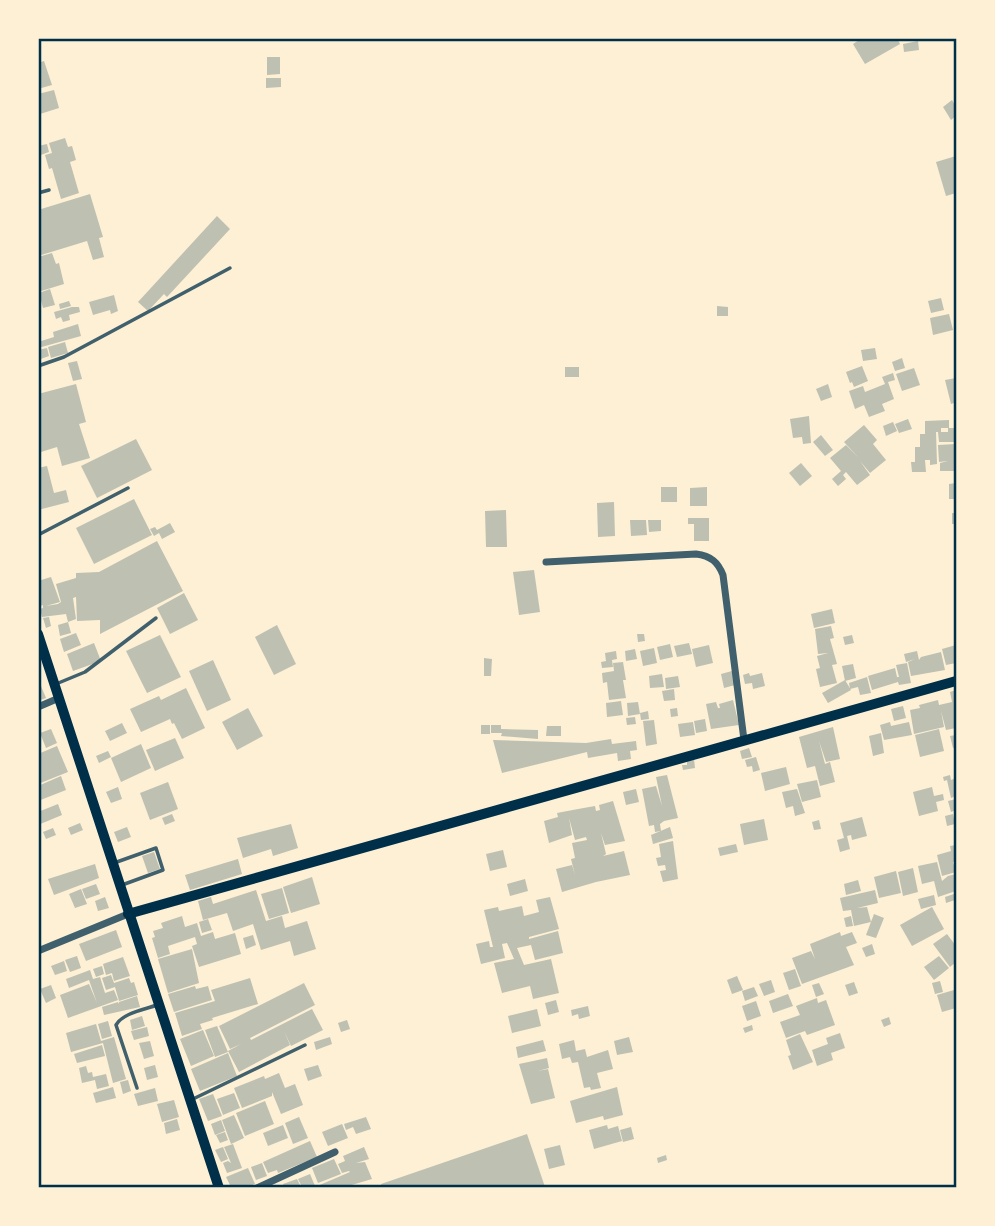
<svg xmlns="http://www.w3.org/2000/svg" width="995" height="1226" viewBox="0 0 995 1226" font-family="'Titillium Web',sans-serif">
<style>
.building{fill:#bec0b2}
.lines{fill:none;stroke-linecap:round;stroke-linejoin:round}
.service{stroke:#3f606c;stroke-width:3.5}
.minor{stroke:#3f606c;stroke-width:7}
.primary{stroke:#003049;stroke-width:10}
.neatline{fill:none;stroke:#003049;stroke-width:2.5}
</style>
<rect width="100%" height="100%" fill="#fdf0d5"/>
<g class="building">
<path d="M862,38H897L900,44L865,64L853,44Z"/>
<path d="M918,41L919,50L904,52L903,44Z"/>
<path d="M267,57H280V74L267,75Z"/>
<path d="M44,61L52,85L38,89V63Z"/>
<path d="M266,78H281V87L266,88Z"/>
<path d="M54,90L59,108L40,114L38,94Z"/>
<path d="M952,100L956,107V116L951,120L943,107Z"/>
<path d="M65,138L68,147L72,146L76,160L70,162L79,193L61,199L52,168L49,169L45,155L52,153L49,143Z"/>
<path d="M47,144L49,152L38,156V146Z"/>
<path d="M956,156V193L946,196L936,162Z"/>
<path d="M90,194L103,237L99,238L104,257L93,260L87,241L38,256V210Z"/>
<path d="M217,216L230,229L167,297L164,294L148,311L138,302Z"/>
<path d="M52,253L56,264L59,263L64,284L38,292V257Z"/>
<path d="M50,289L55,305L43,308L39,293Z"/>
<path d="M114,295L118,311L111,314L110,310L93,315L89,302Z"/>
<path d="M941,298L944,310L931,313L928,301Z"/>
<path d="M69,301L71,306L60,309L59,304Z"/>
<path d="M717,306L728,307V316H717Z"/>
<path d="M72,307H79L80,312L69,315L70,320L63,322L61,317L56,319L54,312Z"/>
<path d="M949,314L953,330L933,335L930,318Z"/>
<path d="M78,324L81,336L38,348V342L54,337L53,332Z"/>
<path d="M65,342L68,353L51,358L48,347Z"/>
<path d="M47,348L49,356L38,360V350Z"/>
<path d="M875,348L877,359L863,361L861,350Z"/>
<path d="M902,358L905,368L895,371L892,362Z"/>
<path d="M77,361L82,379L73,381L68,363Z"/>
<path d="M862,366L868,381L854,387L852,382L850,383L846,372Z"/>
<rect x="565" y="367" width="14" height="10"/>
<path d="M914,368L920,385L902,391L896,374Z"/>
<path d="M893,373L895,380L888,382L894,399L882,404L885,411L869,417L864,405L855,409L849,391L863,386L865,392L885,384L882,377Z"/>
<path d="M956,378V410L954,403L951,404L945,380Z"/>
<path d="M76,384L86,422L79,424L90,458L62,466L57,447L41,452L38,449V394Z"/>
<path d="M828,384L832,397L821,401L816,389Z"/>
<path d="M809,416L811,443L803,444L802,437L793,438L790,419Z"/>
<path d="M908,419L912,429L899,433L895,424Z"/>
<path d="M949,420V428H941V432H948V428H956V442H939L938,432H936L937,464L930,465V460H925L926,472H912L911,462H915V447H920V434H925V421Z"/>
<path d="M893,422L897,431L886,436L883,426Z"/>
<path d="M864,425L877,440L873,444L886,460L870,473L860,461L870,475L857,485L846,472L843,475L846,479L838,486L832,479L841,471L830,458L846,445L858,457L844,442Z"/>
<path d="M821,435L833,450L825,456L813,442Z"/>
<path d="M136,439L152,470L97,498L81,466Z"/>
<path d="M956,444V471H940V463L948,461L939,462L938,445Z"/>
<path d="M801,463L812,476L800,486L789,473Z"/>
<path d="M47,466L54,493L66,490L69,502L38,510V468Z"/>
<path d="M956,483V499H949V484Z"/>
<rect x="661" y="487" width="16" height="15"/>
<path d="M707,487V506H690V488Z"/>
<path d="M134,499L152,535L94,564L76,528Z"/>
<path d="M614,502L615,536L598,537L597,503Z"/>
<path d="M506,510L507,547H486L485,511Z"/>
<rect x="952" y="513" width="4" height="11"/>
<path d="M688,518H709V541H694V524H688Z"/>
<path d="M630,520H646L647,535L631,536Z"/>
<path d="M648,520H661V531L649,532Z"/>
<path d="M170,523L175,532L162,539L159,533L154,536L150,529L155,527L157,530Z"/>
<path d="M157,541L183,591L100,634V620L77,621L76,597L73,598L76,619L68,622L66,614L42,617L40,609L43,608V605L38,607V581L51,577L60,602L46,606L58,604L61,602L56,584L76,578V573L99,572Z"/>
<path d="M534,570L540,612L519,615L513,572Z"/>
<path d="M184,593L198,620L170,634L157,608Z"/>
<path d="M832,609L835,623L814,628L811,614Z"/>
<path d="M49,617L51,626L46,628L43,618Z"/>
<path d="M68,622L71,633L60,636L58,625Z"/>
<path d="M277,625L296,664L274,675L255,637Z"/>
<path d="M831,626L834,638L830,639L837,664L832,665L837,683L820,687L816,669L820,668L817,656L828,653L818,654L815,629Z"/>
<path d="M76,633L81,645L64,652L60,639Z"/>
<path d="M637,634H644L645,641L638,642Z"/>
<path d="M160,635L181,677L147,693L126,651Z"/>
<path d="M852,635L854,643L845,645L843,637Z"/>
<path d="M94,643L101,661L73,671L67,654Z"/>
<path d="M689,643L692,654L677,657L674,646Z"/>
<path d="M670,644L673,657L660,660L657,647Z"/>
<path d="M709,645L713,663L696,667L692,649Z"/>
<path d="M956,645V663L946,665L942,649Z"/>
<path d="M654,648L657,663L643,666L640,651Z"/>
<path d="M635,649L637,659L626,661L625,651Z"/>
<path d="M616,651L617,659L612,660L613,667L602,668L601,662L606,661L605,653Z"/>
<path d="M917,651L919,660L921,657L941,652L945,670L911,676L908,662L915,659L906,662L904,654Z"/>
<path d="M484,658L492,659L491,676H484Z"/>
<path d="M213,660L231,700L207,711L189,671Z"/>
<path d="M623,662L626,680H623L626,698L609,700L607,682L603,683L602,673L614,671L613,663Z"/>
<path d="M907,663L911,683L899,685L898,682L872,690L868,676L895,668L897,677H899L896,665Z"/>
<path d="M853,664L856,678L845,681L842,666Z"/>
<path d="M732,671L735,685L724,688L721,674Z"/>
<path d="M749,673L750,676L762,673L765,686L753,689L752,683L745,684L743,675Z"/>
<path d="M662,674L664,687L650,688L649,676Z"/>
<path d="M678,676L680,687L666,689L665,678Z"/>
<path d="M867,677L871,693L860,695L858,687L850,689L849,683Z"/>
<path d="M38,679L46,698L38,701Z"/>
<path d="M845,680L851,690L828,703L822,693Z"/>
<path d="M186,688L205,728L182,739L174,723L172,724L170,719L141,732L130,709L159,696L161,700Z"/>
<path d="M674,689L675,700L664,701L662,691Z"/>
<path d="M956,690V728L946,730L941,711L944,727L914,734L910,710L920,708L919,705L938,700L939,705L952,702L950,692Z"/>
<path d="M733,700L739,725L711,729L706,704L716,702L718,708H720L719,704Z"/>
<path d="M621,701L623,715L607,717L606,703Z"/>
<path d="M638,702L640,714L628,716L627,703Z"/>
<path d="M903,706L906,718L894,721L891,709Z"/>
<path d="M248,708L263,736L237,750L222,722Z"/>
<path d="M677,708L678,716L671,717L670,709Z"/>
<path d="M648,711L649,719L641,720L640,713Z"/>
<path d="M635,717L636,724L627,725L626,718Z"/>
<path d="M705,719L707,731L696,733L694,721Z"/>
<path d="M654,720L657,744L646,746L643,721Z"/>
<path d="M693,722L695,735L680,737L678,724Z"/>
<path d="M890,722L891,726L909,722L912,735L884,740L880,725Z"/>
<path d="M122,723L127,733L110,741L105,731Z"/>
<rect x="481" y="725" width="9" height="9"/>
<path d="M491,725H501V729L538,730V739L501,736L502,733H491Z"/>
<path d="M547,726H561V736H546Z"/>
<path d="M833,727L840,759L826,762L819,741L825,764L830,762L835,782L820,786L815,766L807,768L799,737Z"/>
<path d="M51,729L57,743L46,748L40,733Z"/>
<path d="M939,729L944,751L920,757L915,735Z"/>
<path d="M881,733L884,753L873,756L869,736Z"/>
<path d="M956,735V747L953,748L950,736Z"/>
<path d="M175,738L184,758L155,771L146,750Z"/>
<path d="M611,739L612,744L636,741L637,750L630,751L631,759L618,761L617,753L588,758L587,752L502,773L493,740L586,743Z"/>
<path d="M141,744L151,768L121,782L111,758Z"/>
<path d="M57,746L68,772L38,784V754Z"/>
<path d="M749,748L752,757L742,759L740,751Z"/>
<path d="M108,751L111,757L99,763L96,756Z"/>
<path d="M756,757L760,770L753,772L752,766L747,767L745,760Z"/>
<path d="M694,759L695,768L683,770L682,765H687V761Z"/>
<path d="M786,767L790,784L765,791L761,773Z"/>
<path d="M667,775L678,818L664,821L660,824L661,831L655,832L654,825L649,826L642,789L656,786L662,806L656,777Z"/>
<path d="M950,775L951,780L956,778V796L951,798L947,780L944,781L943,777Z"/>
<path d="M61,776L66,790L38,801V786Z"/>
<path d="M817,780L821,797L802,802L797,784Z"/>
<path d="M168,782L178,809L150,820L140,793Z"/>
<path d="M118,787L122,799L111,803L106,792Z"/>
<path d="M932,787L934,796L943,794L944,800L936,802L938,811L919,816L913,792Z"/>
<path d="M636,789L639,802L626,805L623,792Z"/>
<path d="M797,789L805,813L795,816L793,806L786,808L782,792Z"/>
<path d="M956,799V810L951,812L948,801Z"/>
<path d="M613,801L625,841L605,845L601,833L606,854L603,856L624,851L630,875L596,882L562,892L556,869L572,865L575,875L571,859L575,858L572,843L587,840L586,837L575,840L569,818L572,835L549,843L544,821L558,817L557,813L578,809L595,806L596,811L600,810L599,805Z"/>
<path d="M58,804L62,815L38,825V812Z"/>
<path d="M172,814L175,821L165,825L162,818Z"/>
<path d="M953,814L955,824L947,826L945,816Z"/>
<path d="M862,817L867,836L852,840L851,835L847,836L850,849L840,852L837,840L844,838L840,823Z"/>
<path d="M764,819L768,840L744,845L740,824Z"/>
<path d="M819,820L821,829L814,830L812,822Z"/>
<path d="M80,823L83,830L71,835L68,828Z"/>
<path d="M291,824L298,848L273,856L271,849L243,858L237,838Z"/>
<path d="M127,827L131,837L118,842L114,832Z"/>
<path d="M670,827L673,838L653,844L651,835Z"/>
<path d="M53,828L56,835L46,839L43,832Z"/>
<path d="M673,841L678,879L663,882L660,871L666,870L665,865L658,866L656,858L661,857L659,844Z"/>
<path d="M736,844L738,852L720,856L718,848Z"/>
<path d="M956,845V862H953L956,872L942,876L937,855L951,851L950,846Z"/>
<path d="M503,850L507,867L490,871L486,854Z"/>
<path d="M154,852L160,869L148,873L142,856Z"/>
<path d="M238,859L242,874L190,890L185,875Z"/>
<path d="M937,862L942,881L948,876L956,874V891L938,897L934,881L922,884L918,866Z"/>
<path d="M95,864L99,878L54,895L48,879Z"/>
<path d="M913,868L918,892L903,896L898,872Z"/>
<path d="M896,871L901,893L879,898L874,877Z"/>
<path d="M312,877L320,904L291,913L283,887Z"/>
<path d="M525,879L528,891L510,896L507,884Z"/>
<path d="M858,880L861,891L846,895L844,884Z"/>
<path d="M96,884L100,894L86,899L82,889Z"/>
<path d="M282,888L289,913L269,919L261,894Z"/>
<path d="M81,889L87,904L75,908L69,894Z"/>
<path d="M256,890L266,921L282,916L285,928L307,921L316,949L294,956L290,941L261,950L253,924L233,931L227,913L203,920L198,901L211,897L213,904Z"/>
<path d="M875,890L878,903L857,908L867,907L871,922L854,926L851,910L843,911L840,898Z"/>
<path d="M954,894L955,900L946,903L945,897Z"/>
<path d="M934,895L936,905L921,909L918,899Z"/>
<path d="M105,897L109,908L98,911L95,901Z"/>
<path d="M550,897L559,929L529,937V939L558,931L563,953L535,960L531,945L517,948L524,965L551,959L559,993L533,999L530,986L502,993L494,963L514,959L507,943L502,944L505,958L481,964L476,944L489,941L490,947H493L484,910L498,907L499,911L522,906L524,916L539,912L536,900Z"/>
<path d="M932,907L944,929L912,946L900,925Z"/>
<path d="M874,914L884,918L876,938L866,935Z"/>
<path d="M182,916L185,927L197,923L201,936L213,932L215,939L235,933L241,954L199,967L192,946L197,944L195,937L168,946L170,954L158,958L152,938L155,937L153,931L163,928L161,923Z"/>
<path d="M851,916L853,926L846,927L844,918Z"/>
<path d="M208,919L212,930L202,933L199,922Z"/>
<path d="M116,930L122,947L86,961L79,944Z"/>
<path d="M840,932L841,936L852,932L857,943L846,947L854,965L802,984L792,958L811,951L815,959L810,944Z"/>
<path d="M947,934L956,946V962L950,967L933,944Z"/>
<path d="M253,935L256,945L246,949L243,938Z"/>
<path d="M872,944L875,954L866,957L862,948Z"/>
<path d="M192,949L199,983L168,993L158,959Z"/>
<path d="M77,956L81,968L70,972L65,960Z"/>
<path d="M939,956L949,968L934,980L924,967Z"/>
<path d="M123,957L130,976L114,981L112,973L106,975L103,964Z"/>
<path d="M64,961L67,971L55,975L51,966Z"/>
<path d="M102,966L104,974L96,977L93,969Z"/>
<path d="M795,969L801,986L789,990L783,973Z"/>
<path d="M90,970L93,979L100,977L105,993L114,990L118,1000L68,1018L60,995L89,984L97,1003L89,980L69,988L66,979Z"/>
<path d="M111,975L114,983L129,978L131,983L134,982L138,995L119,1001L115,987L106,990L102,978Z"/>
<path d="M737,976L743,990L732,994L727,980Z"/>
<path d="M250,978L258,1004L212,1018L213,1020L200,1024L202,1029L182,1036L175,1013L215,1001L211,990Z"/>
<path d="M771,980L775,992L764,996L759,984Z"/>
<path d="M940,981L943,992L935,994L932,983Z"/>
<path d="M854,982L858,993L849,996L845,985Z"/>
<path d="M304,983L315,1005L250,1038L251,1040L312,1009L323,1030L291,1046L284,1031L290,1045L239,1072L228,1051L241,1044L230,1049L219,1026Z"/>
<path d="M819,983L824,994L816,997L812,985Z"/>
<path d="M51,985L56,998L46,1003L40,989Z"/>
<path d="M195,986L196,989L208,986L212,1000L174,1012L168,994Z"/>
<path d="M754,987L758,996L745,1001L742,991Z"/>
<path d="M954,990L956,1008L942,1012L937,995Z"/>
<path d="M788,994L793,1006L773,1013L769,1001Z"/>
<path d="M137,996L140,1007L104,1015L102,1007L118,1002L119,1004V1002Z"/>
<path d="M817,998L818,1003L826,1000L835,1025L807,1035L805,1031L786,1038L780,1022L800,1015L796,1006Z"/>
<path d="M556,1000L559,1012L548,1015L545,1003Z"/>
<path d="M756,1001L761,1016L747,1021L742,1006Z"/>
<path d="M588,1006L590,1016L579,1019L578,1014L572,1016L571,1010Z"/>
<path d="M537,1009L541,1026L512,1033L508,1016Z"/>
<path d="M142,1016L145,1026L132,1030L130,1020Z"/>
<path d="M889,1017L891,1024L884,1027L881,1020Z"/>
<path d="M347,1020L350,1029L341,1032L338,1023Z"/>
<path d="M108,1021L112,1036L102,1039L98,1024Z"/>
<path d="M96,1024L101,1041L114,1037L126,1079L113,1083L103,1043L71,1052L66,1033Z"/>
<path d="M752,1025L753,1030L745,1033L743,1028Z"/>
<path d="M217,1026L228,1052L215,1057L205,1030Z"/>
<path d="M147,1027L149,1036L134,1040L131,1031Z"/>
<path d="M203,1030L214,1056L191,1066L180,1039Z"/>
<path d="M840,1033L845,1048L831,1053L833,1060L817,1066L812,1050L828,1044L826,1038Z"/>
<path d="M800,1034L813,1062L793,1070L788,1056L791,1055L786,1040Z"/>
<path d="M330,1037L332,1044L316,1050L314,1042Z"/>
<path d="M629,1037L633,1052L617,1055L614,1041Z"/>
<path d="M543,1040L546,1051L518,1058L516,1047Z"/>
<path d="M574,1040L576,1051L585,1049L587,1057L608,1050L613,1069L597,1073L601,1088L591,1090L590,1087L584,1088L578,1062L572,1063L570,1057L562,1059L559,1044Z"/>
<path d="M150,1041L154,1056L144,1059L139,1043Z"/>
<path d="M102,1045L105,1056L77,1063L74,1054Z"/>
<path d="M228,1053L237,1076L200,1091L191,1069Z"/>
<path d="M547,1058L549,1068L538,1071L548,1069L555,1098L531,1104L519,1064Z"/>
<path d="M155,1065L158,1077L147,1080L144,1068Z"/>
<path d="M318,1065L322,1076L308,1081L304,1069Z"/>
<path d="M86,1066L88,1073L92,1072L93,1077L106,1074L109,1086L97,1089L95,1080L82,1083L79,1068Z"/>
<path d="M279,1073L285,1088L295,1084L303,1105L281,1114L272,1092V1096L242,1108L234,1088L264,1076L265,1079Z"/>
<path d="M128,1080L131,1091L123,1094L120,1082Z"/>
<path d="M113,1087L116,1098L96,1103L93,1093Z"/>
<path d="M617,1087L623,1115L604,1120L603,1116L576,1123L570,1101Z"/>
<path d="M155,1088L158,1101L138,1106L134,1094Z"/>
<path d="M234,1093L240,1108L223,1115L217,1099Z"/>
<path d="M213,1094L222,1116L208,1121L199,1099Z"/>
<path d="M174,1100L179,1117L162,1122L157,1104Z"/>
<path d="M265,1101L274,1124L245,1136L236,1113Z"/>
<path d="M234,1115L244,1138L231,1144L222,1120Z"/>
<path d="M299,1117L308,1138L293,1144L285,1123Z"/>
<path d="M366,1117L371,1129L356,1134L353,1127L346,1130L344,1124Z"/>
<path d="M177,1119L180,1130L166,1134L164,1123Z"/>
<path d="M221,1120L225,1131L215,1135L211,1124Z"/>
<path d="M342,1124L348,1138L328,1146L322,1132Z"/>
<path d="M283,1125L288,1138L268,1146L263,1133Z"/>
<path d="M607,1125L608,1129L618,1126L622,1141L594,1149L589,1130Z"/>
<path d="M631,1127L634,1139L623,1142L620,1130Z"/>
<path d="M225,1132L228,1140L220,1143L216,1135Z"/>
<path d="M527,1134L545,1187H382L381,1184Z"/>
<path d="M310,1141L317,1157L278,1173L277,1170L268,1173L263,1162Z"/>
<path d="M233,1144L242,1168L227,1173L223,1163L228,1161L231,1163L224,1147Z"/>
<path d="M560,1145L565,1165L549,1169L544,1149Z"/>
<path d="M223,1147L228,1159L221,1162L215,1150Z"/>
<path d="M364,1147L369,1159L356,1163L365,1162L372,1179L345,1187H315L350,1172L349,1171L342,1173L338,1164L345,1161L343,1156Z"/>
<path d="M666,1155L667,1160L658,1163L657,1158Z"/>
<path d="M334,1159L341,1174L318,1183L312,1168Z"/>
<path d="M262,1163L267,1176L256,1180L251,1167Z"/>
<path d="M248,1168L255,1184L247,1187H231L226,1177Z"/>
<path d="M310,1174L315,1186L302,1187L298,1179Z"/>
<path d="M297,1179L301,1187H284L283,1184Z"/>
</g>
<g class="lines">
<g class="service">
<path d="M38,193L49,190"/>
<path d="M38,366L64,357L230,268"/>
<path d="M38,535L128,488"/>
<path d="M56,684L85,672L156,618"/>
<path d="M114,863L156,848L163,870L122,885"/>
<path d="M137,1088L116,1025C123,1013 143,1010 157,1005"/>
<path d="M193,1099L305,1045"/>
</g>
<g class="minor">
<path d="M546,562L696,554C711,556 718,562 723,575L744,740"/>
<path d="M38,707L59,698"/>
<path d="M38,951L128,914"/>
<path d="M257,1188L335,1152"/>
</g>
<g class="primary">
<path d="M38,634L219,1188"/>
<path d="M128,914L956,681"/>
</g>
</g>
<rect width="995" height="1226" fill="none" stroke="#fdf0d5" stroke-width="80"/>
<rect x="40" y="40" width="915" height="1146" class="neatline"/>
</svg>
